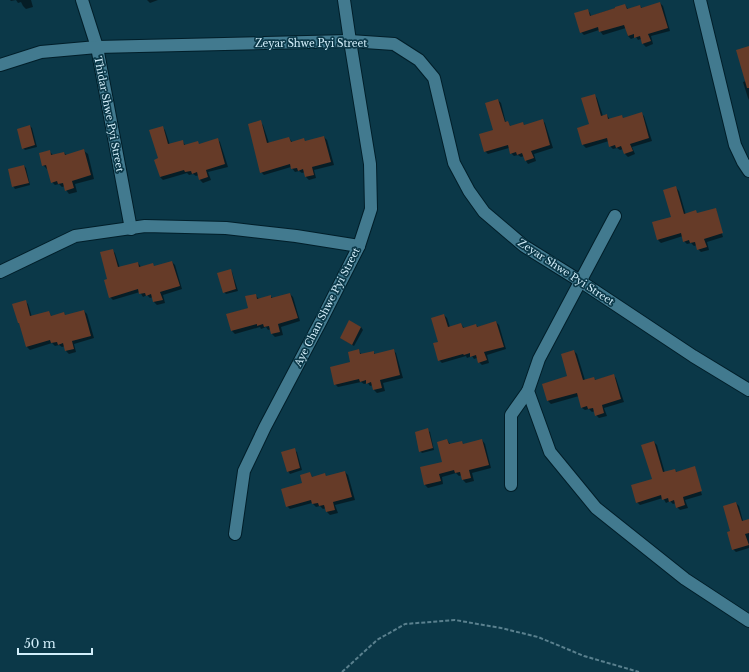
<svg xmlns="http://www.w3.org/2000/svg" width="749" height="672" viewBox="0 0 749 672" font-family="'Libre Baskerville',serif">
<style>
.shadow{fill:#0007}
.building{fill:#663b28}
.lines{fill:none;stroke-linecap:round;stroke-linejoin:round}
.minor-casing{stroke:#011e29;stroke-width:14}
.path{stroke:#5a808e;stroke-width:2;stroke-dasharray:4 2;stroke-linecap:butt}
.minor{stroke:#427a8f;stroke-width:12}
.labels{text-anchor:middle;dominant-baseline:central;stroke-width:3.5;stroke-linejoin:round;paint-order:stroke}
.street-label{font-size:10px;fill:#d2eefa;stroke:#0b3848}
</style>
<rect width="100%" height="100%" fill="#0b3848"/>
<g class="shadow">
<path d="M10,0H31L33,7L26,9L23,6L21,2L18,3L16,0L11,1Z"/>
<path d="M147,0H158L150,3Z"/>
<path d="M660,3L663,6L670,31L651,36L653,44L646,47L643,44L641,39L638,40L636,37L631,39L628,36L626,28L603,35L599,30L584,35L581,32L587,10L590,13L591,16L625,5L628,9L640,6L642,8Z"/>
<path d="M749,48V100L748,98L743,82L746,81Z"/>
<path d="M594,95L597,98L603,116L607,115L610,120L622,116L624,119L641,113L644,116L652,141L632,147L635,154L628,157L625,154L623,149L620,150L617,148L613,149L610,146L609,141L586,148L583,145L578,128L591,125Z"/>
<path d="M498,100L501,103L506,123L508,122L511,127L523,123L525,126L542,120L545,123L553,148L534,154L536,161L528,164L526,161L524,156L521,157L518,155L514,156L511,153L509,148L488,154L485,151L494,131Z"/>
<path d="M260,122L263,125L269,143L289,138L293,143L304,139L306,142L324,137L327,140L334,165L314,170L316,178L309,180L306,177L305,172L302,173L299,171L295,172L291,167L264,175L261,172Z"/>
<path d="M30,126L32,128L37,147L25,150L23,148Z"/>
<path d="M162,127L165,130L170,145L182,141L186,146L197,142L200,145L217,139L220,142L228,167L208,172L211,180L203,183L200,180L199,175L196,176L193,174L189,175L187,173L163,180L160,177L159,159Z"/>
<path d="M49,151L53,155L64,153L67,155L84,151L88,154L94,179L75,184L77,192L69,194L66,190L65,186L62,187L59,184L55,185L52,182L48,168L47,169L43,165Z"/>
<path d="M24,166L26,168L30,185L15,189L13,186Z"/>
<path d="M676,188L679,191L686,215L696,212L698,214L715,209L717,211H715L723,237L707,242L709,250L701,252L698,249L697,245L694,246L691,243L687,244L684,241L683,236L661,243L658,240L672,217Z"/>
<path d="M112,250L115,253L120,268L138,263L141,267L152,264L155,267L172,262L175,265L182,289L163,295L165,303L157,305L154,302L153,297L150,298L147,295L143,297L140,292L113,300L110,297L108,280Z"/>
<path d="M230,270L232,272L238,291L226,294L224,292Z"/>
<path d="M290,294L293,297L300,321L281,327L283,335L275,337L272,334L271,329L268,330L266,327L261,329L260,327L235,334L232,331L228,314L249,308L255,295L259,299L270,296L273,298Z"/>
<path d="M25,301L28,304L32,317L49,312L52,317L64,313L66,316L84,311L87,314L94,338L74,344L76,352L69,354L66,351L65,346L62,347L59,345L55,346L52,343L30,350L27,347L21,325L19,323Z"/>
<path d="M444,315L447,318L450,327L461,324L464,328L476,325L478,327L496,322L499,325L506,349L487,355L489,363L482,365L479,362L477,358L474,359L472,356L467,358L466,356L442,363L439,360V342Z"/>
<path d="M361,327L363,330L354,346L341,338Z"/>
<path d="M358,350L362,355L373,352L376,355L393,350L396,353L403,378L383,383L385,391L377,393L374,390L373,385L370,386L368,383L364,384L361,382L338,387L335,384L352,362Z"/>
<path d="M574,351L577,354L585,380L593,378L596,380L613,375L616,378L624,402L604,408L607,416L599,418L596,415L595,411L592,412L589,409L585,410L582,408L579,396L551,404L548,401L543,384L569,377Z"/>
<path d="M427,430L430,432L434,450L422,453L420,451Z"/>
<path d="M447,440L451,445L462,442L464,445L482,440L485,444L491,468L472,473L474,481L466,483L463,480L462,475L459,476L456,473L442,477L443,484L428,488L425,485L421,468L443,463Z"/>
<path d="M654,442L657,445L665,473L674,470L677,472L694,467L696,469H694L702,495L685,500L688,508L680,510L677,507L676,503L673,504L670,501L666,503L663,498L640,505L637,502L653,480Z"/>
<path d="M294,450L297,452L302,470L290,474L288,471Z"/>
<path d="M345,472L348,475L355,500L335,505L338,513L330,515L327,512L326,508L323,509L320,506L316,507L312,503L290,509L287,506L310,473L313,478L325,474L327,477Z"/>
<path d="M736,503L739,506L743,521L749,520V548L736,552L733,549L731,532Z"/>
</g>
<g class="building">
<path d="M660,2L668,28L648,34L651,41L642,44L640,36L634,38V34L628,36L624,25L599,32L598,27L580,33L574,13L588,9L590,16L615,8V7L625,4L627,9L640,5L641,8Z"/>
<path d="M749,46V88H747L736,50Z"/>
<path d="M595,94L601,116L607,114L608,119L622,115L623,118L642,112L649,138L630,144L633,151L624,154L621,146L616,148L615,145L609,147L607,138L582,145L577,128L589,124L581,98Z"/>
<path d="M498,99L505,122L508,121L510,126L523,122L524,125L543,119L550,145L531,151L534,158L525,161L522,153L517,155L516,152L510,154L508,145L484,152L479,134L493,130L485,103Z"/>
<path d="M261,120L267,143L289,137L291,142L304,138L305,141L324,136L331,162L312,167L314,175L305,177L303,169L298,171L297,168L291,169L290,164L260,173L248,124Z"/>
<path d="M30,125L35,145L22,149L17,129Z"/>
<path d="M163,126L168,144L183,140L184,145L198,141L199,144L218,138L225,164L206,170L208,177L199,180L197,172L192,174L191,171L185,172L184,170L160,177L154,160L158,158L149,130Z"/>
<path d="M84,149L91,175L72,181L74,188L65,191L63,183L58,184L57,181L51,183L46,165L42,166L39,153L50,150L51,155L64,152L65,155Z"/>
<path d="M24,165L29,183L12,187L8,169Z"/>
<path d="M676,186L684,214L696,210L697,213L716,208L723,233L704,239L707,247L697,250L695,242L690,243L689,240L683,242L681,233L657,240L652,222L671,217L663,190Z"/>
<path d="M113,249L118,267L138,262L139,267L153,263L154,266L172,261L180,286L160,292L163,300L153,302L151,294L146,296L145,293L139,294L138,289L109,298L104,280L107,279L100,252Z"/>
<path d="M231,269L236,289L223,293L217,273Z"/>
<path d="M290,293L298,318L278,324L280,332L271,334L269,326L264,327L263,324L257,326V324L231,331L226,314L248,308L245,296L256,294L257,299L271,295V298Z"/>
<path d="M26,300L30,316L49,311L51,316L64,312L65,315L84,310L91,336L72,341L74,349L65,351L63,343L58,345L57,342L51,343L50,340L26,347L19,323H18L12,304Z"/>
<path d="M444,314L448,327L461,323L463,328L476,324L477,327L496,321L504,347L484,352L487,360L478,363L476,355L470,357V353L464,355L463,354L438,361L433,343L438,342L431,318Z"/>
<path d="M349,320L361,327L352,345L340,338Z"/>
<path d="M359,349L360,354L374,351V354L394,349L400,375L380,380L382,388L373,390L371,382L366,384V380L360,382L359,379L334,385L330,367L350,362L348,352Z"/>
<path d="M574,350L583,380L594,377L595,380L614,374L621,399L602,405L604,413L595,416L593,408L588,409L587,406L581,408L577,393L547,401L542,384L567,376L561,354Z"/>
<path d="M428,428L433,448L419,452L415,432Z"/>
<path d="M447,439L449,444L462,441L463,444L482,439L489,465L469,470L471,478L462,480L460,472L455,473L454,470L439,474L441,481L424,485L420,467L442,462L437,442Z"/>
<path d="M654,441L663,472L675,469L676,472L695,466L702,491L683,497L685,505L676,508L674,500L669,502L668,498L662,500L661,495L636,503L631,485L652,479L641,445Z"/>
<path d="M295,448L300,468L287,472L281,452Z"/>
<path d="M345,471L352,497L333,502L335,510L326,512L324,505L319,506L318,503L312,504L311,500L286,507L281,489L302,483L300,475L310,472L312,477L325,473L326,476Z"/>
<path d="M736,502L742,521L749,519V533L745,534L749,545L732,550L727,532L730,531L723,506Z"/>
</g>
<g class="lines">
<g class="minor-casing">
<g id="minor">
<path d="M82,0L97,47L131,229"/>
<path d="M700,0L735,145L743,162L749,171"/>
<path d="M0,65L41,52L97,47L350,41L394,44L419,60L434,78L454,163L469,191L484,212L524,246L580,281L693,356L749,390"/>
<path d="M615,216L539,359L528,391L550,452L596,508L685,579L749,621"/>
<path d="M0,272L75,236L145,226L226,228L296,236L359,246"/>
<path d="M511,485V415L528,391"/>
<path d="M235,534L244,471L265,427L322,319L359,246L371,209L370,164L350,41L344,0"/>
</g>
</g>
<path class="path" d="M342,672L377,640L405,624L455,620L501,628L538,637L584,656L639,672"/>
<use href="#minor" class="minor"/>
</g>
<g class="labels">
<g class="street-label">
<text x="311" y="43">Zeyar Shwe Pyi Street</text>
<text transform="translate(109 114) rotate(79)">Thidar Shwe Pyi Street</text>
<text transform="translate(566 272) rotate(33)">Zeyar Shwe Pyi Street</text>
<text transform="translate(327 307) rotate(-63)">Aye Chan Shwe Pyi Street</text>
</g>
</g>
<path d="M18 648v6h74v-6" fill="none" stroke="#d2eefa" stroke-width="2"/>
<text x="24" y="648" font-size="12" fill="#d2eefa" stroke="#0b3848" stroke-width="3" paint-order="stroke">50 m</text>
</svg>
